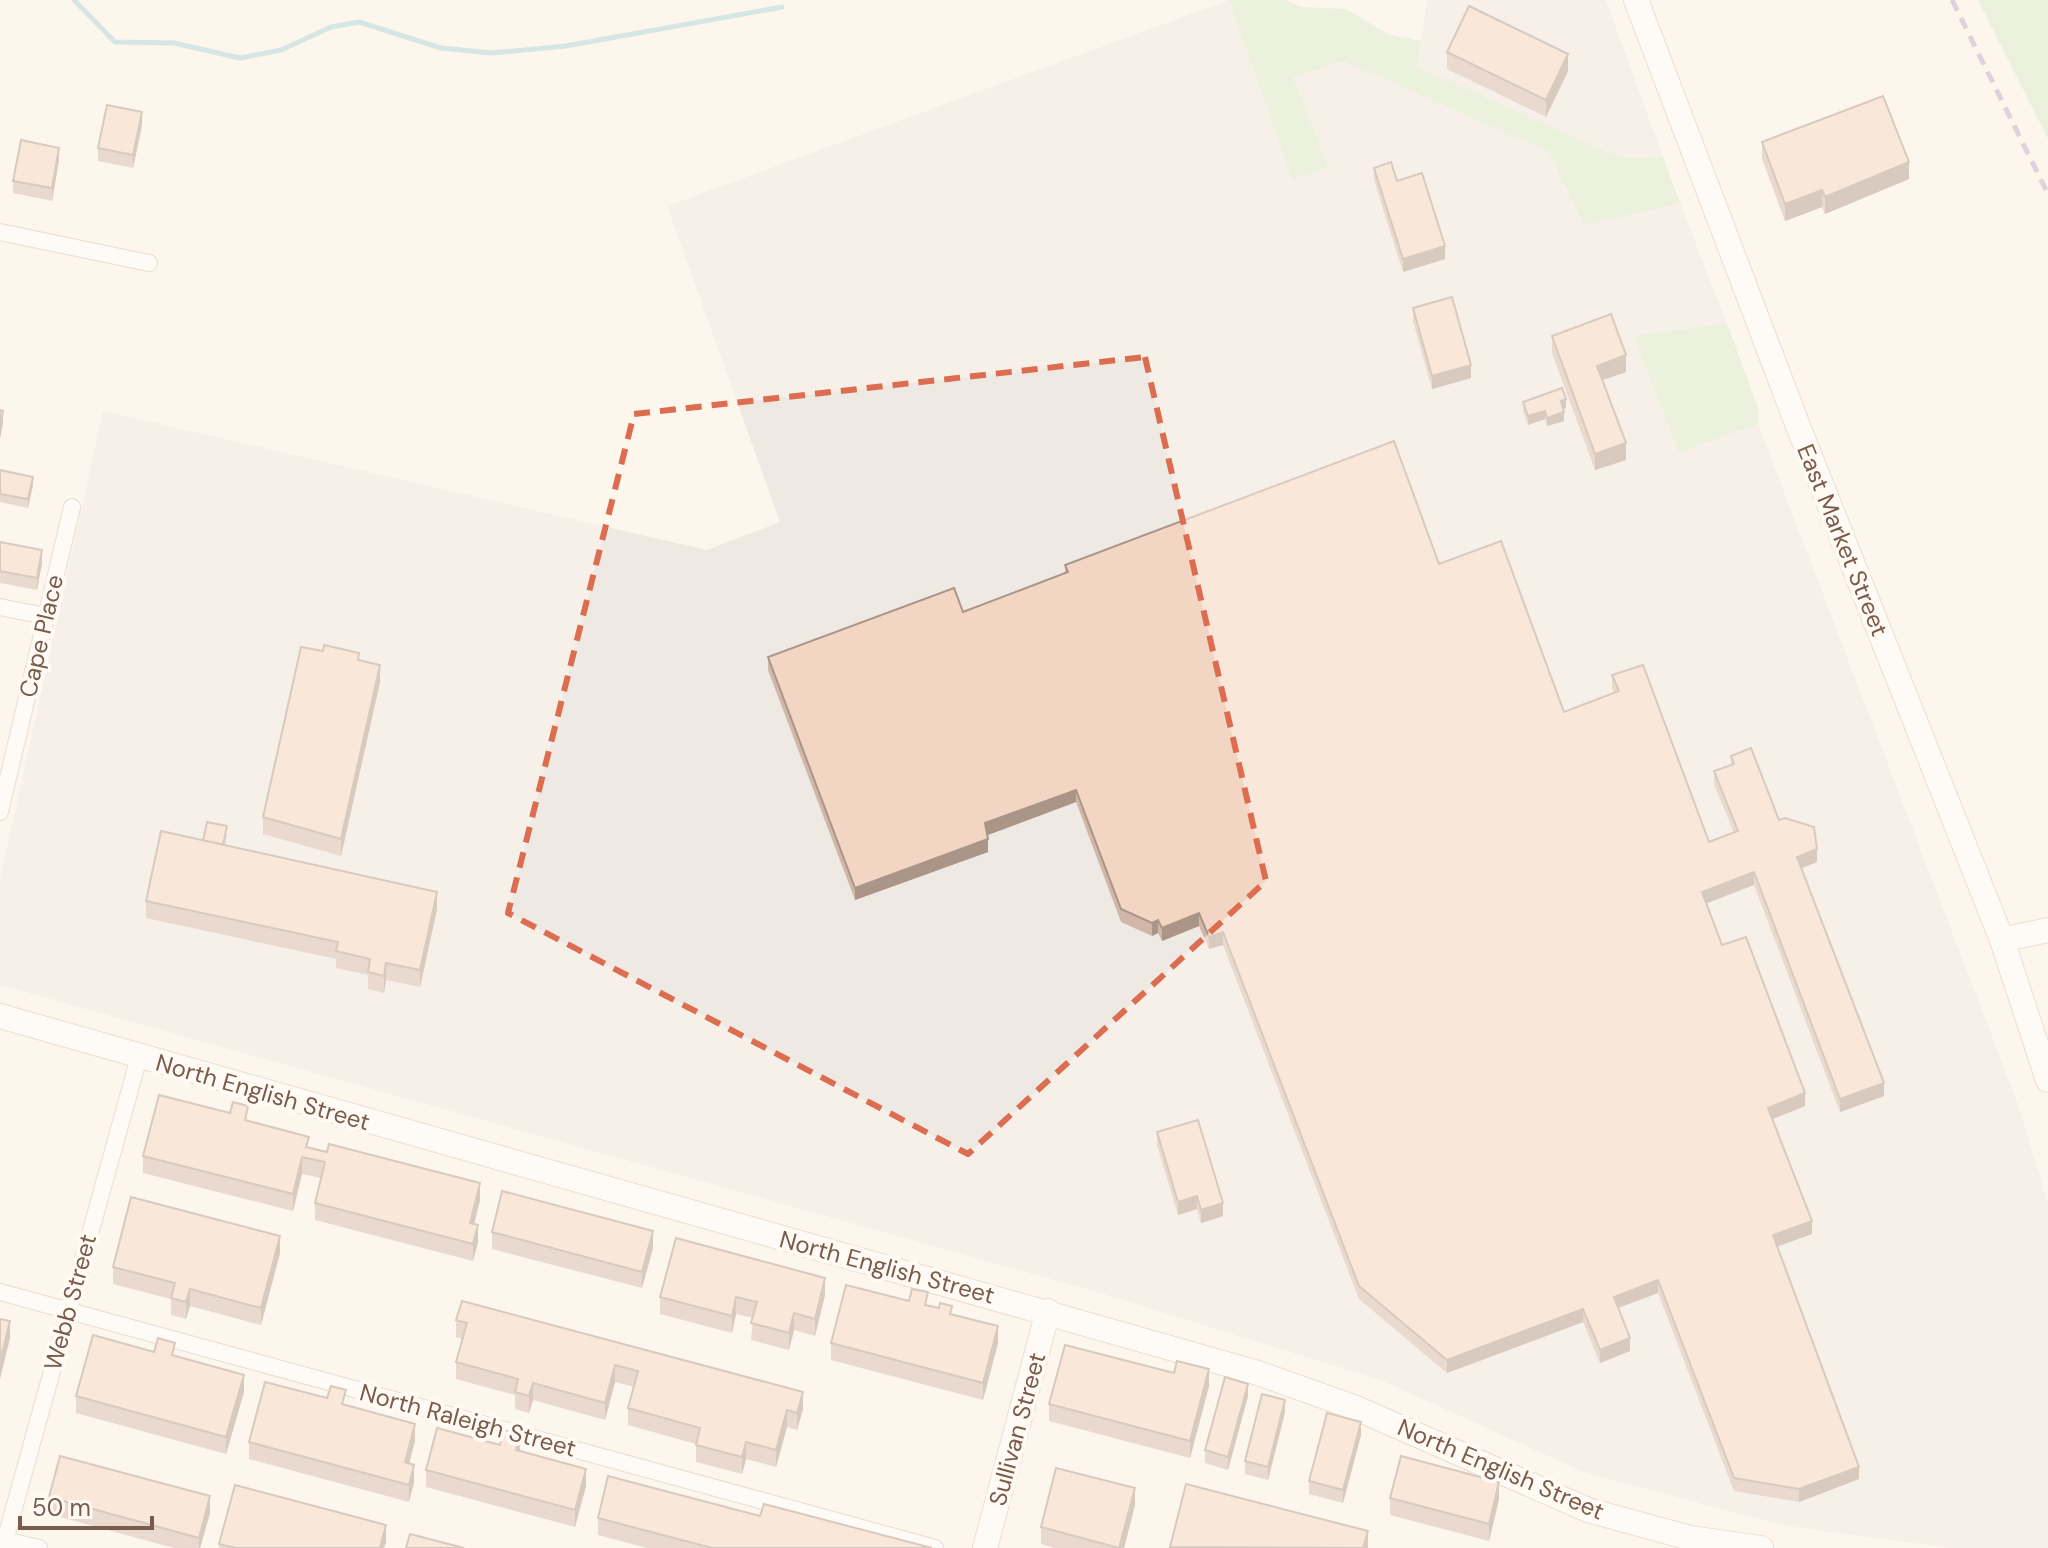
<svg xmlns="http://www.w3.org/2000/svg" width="2048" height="1548" viewBox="0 0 2048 1548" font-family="'DM Sans',sans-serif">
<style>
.industrial{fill:#efe9e4}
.green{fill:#d8ecc9}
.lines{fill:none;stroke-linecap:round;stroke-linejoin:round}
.stream{stroke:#a5d3da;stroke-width:5}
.street-casing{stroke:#d1beb0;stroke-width:18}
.secondary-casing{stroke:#d6c0b0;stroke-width:26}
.street{stroke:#fff;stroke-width:16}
.secondary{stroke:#fff;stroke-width:24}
.rail{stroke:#b9a8c9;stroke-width:5;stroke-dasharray:12 8;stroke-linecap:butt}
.wall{fill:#d1b7a8}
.shaded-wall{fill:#aa9588}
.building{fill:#f3d5c3;stroke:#aa9588;stroke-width:2}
.marked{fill:none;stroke:#dc6d51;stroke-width:6;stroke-dasharray:16 10;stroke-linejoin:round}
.labels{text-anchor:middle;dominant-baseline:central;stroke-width:8;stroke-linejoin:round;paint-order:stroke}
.street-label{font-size:24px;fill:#7a5c4d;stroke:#fffaf3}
</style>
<rect width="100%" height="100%" fill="#fdf6ec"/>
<g class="industrial">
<path d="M1229,0L1292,180L1328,166L1292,78L1343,61L1549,152L1584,226L1680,203L1727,323L1635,336L1679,453L1758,424L2019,1107L2048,1204V1548H1951L1786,1526L1586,1473L1383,1381L1097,1292L0,985V879L103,411L707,550L780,522L667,206Z"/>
<path d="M1427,0H1606L1663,157L1622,158L1418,67Z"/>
</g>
<g class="green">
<path d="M1229,0H1285L1302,7L1346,9L1390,35L1421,41L1418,67L1622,158L1663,157L1680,203L1584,226L1549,152L1343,61L1293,78L1328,166L1292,180Z"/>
<path d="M1978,0H2048V139Z"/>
<path d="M1727,323L1759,411L1758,424L1679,453L1634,336Z"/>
</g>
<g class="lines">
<path class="stream" d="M74,0L115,42L174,43L240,58L281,50L331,27L359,22L441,48L491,53L566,46L782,7"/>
<g class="street-casing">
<g id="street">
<path d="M0,232L149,263"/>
<path d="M0,607L45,616"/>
<path d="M0,812L72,507"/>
<path d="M0,1292L935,1548"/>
<path d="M0,1539L39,1548"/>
<path d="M3,1548L139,1057"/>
</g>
</g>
<g class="secondary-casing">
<g id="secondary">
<path d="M1636,0L1798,426L2002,940L2048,1080"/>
<path d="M2002,940L2048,930"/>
<path d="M0,1016L1258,1373L1356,1408L1588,1510L1690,1538L1761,1548"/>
<path d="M985,1548L1048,1311"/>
</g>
</g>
<use href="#street" class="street"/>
<use href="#secondary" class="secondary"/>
<path class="rail" d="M1952,0L2048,194"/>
</g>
<g class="wall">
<path d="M1447,52L1568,71L1546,117L1447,69Z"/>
<path d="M142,125L133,168L98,161V148Z"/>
<path d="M1762,142L1909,179L1825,214L1822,207L1785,221L1762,159Z"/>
<path d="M59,160L52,201L13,193V181Z"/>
<path d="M1374,168L1397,181L1445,259L1403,272L1374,180Z"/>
<path d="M1413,308L1471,378L1432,389L1413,321Z"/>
<path d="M1552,336L1626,372L1603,380L1626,460L1595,470L1552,353Z"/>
<path d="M1523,402L1566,408L1563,409L1564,421L1547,426L1545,419L1528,425L1523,410Z"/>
<path d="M0,470L33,485L28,508L0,502Z"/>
<path d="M0,542L42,563L37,590L0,583Z"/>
<path d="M1439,564L1564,712L1614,693L1612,688V675L1709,842L1734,833L1714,784V771L1731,765V756L1779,820L1817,862L1801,868L1884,1096L1840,1112L1754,885L1707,903L1722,945L1805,1106L1772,1119L1812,1234L1777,1246L1859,1479L1799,1502L1734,1491L1658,1293L1619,1308L1630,1351L1600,1363L1583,1322L1447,1373L1359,1299L1223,945L1209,949L1199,926L1162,941L1158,933L1152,936L1121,922L1076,802L988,835V852L855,900L768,670V657L963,612L1065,573V565Z"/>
<path d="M359,661L380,682L341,856L263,834V817Z"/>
<path d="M227,835L225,845L437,909L420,987L386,980L384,993L368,989V975L336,968V959L146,918V901L203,841Z"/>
<path d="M248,1121L309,1148L480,1200L474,1224L478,1242L473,1261L315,1220V1203L321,1178L302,1174L293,1211L143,1173V1156Z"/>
<path d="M1157,1132L1223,1216L1201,1223L1197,1209L1178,1215L1157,1145Z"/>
<path d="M492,1232L653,1248L642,1288L492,1249Z"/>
<path d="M280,1253L261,1325L190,1306L186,1319L171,1315V1299L113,1284V1267Z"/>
<path d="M825,1295L815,1336L794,1330L789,1350L751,1340L753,1318L736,1314L732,1333L660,1314V1297Z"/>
<path d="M909,1301L928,1305L952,1314L998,1343L983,1400L831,1360V1343Z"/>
<path d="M456,1320L803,1409L797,1430L787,1427L776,1467L746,1459L742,1474L696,1462V1444L628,1425V1408L634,1387L615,1382L605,1420L533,1400L529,1413L515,1409V1395L456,1379V1362L463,1339L456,1337Z"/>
<path d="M154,1352L175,1356L244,1392L226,1454L76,1413V1396Z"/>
<path d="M1209,1386L1190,1458L1049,1421V1404Z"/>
<path d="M1248,1396L1228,1470L1205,1463V1450Z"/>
<path d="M346,1405L415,1441L409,1463L414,1482L409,1502L249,1459V1442Z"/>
<path d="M1285,1412L1268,1480L1245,1474V1461Z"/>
<path d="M1361,1435L1343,1503L1309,1494V1481Z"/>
<path d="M520,1451L586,1486L575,1527L426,1487V1470Z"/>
<path d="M49,1497L210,1513L200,1548H174L49,1514Z"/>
<path d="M1390,1498L1499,1499L1489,1541L1390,1515Z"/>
<path d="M1135,1505L1124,1548H1054L1041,1544V1527Z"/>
<path d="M760,1516L932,1548H647L598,1535V1518Z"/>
<path d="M386,1542L384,1548H219V1544Z"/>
</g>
<g class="shaded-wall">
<path d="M1568,54V71L1546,117V100Z"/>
<path d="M142,112V125L133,168V155Z"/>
<path d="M59,148V160L52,201V188Z"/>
<path d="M1909,162V179L1825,214V197Z"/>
<path d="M1822,190V207L1785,221V204Z"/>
<path d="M1445,246V259L1403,272V259Z"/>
<path d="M1626,355V372L1597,382V366Z"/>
<path d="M1471,365V378L1432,389V376Z"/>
<path d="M1566,399V408L1561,409V401Z"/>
<path d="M3,411V424L0,439V427Z"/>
<path d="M1545,411V419L1528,425V416Z"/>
<path d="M1564,412V421L1547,426V418Z"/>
<path d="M1626,443V460L1595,470V454Z"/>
<path d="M33,477V485L28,508V499Z"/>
<path d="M42,550V563L37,590V578Z"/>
<path d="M380,665V682L341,856V839Z"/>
<path d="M1076,790V802L985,836V823Z"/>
<path d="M988,839V852L855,900V888Z"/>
<path d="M1817,849V862L1797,870V857Z"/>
<path d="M1754,872V885L1702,905V892Z"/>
<path d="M437,892V909L420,987V970Z"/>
<path d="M1199,913V926L1162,941V928Z"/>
<path d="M1158,920V933L1152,936V923Z"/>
<path d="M1223,932V945L1209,949V937Z"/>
<path d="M386,963V980L384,993V976Z"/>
<path d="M1884,1083V1096L1840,1112V1099Z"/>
<path d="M1805,1093V1106L1768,1121V1108Z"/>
<path d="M302,1157V1174L293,1211V1194Z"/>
<path d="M480,1183V1200L470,1240V1223Z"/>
<path d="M1197,1196V1209L1178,1215V1202Z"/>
<path d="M1223,1203V1216L1201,1223V1210Z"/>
<path d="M1812,1221V1234L1773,1248V1235Z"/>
<path d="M478,1225V1242L473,1261V1244Z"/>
<path d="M653,1231V1248L642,1288V1272Z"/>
<path d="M280,1236V1253L261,1325V1308Z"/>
<path d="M825,1278V1295L815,1336V1319Z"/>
<path d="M1658,1280V1293L1614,1309V1297Z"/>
<path d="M190,1289V1306L186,1319V1302Z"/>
<path d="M736,1297V1314L732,1333V1316Z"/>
<path d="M1583,1309V1322L1447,1373V1360Z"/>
<path d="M794,1313V1330L789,1350V1333Z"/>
<path d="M10,1321V1338L0,1379V1362Z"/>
<path d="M998,1326V1343L983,1400V1383Z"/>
<path d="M1630,1338V1351L1600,1363V1350Z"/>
<path d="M615,1365V1382L605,1420V1403Z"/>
<path d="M1209,1369V1386L1190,1458V1441Z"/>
<path d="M244,1375V1392L226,1454V1437Z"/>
<path d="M533,1383V1400L529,1413V1396Z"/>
<path d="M1248,1384V1396L1228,1470V1457Z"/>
<path d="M803,1392V1409L797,1430V1413Z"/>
<path d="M1285,1400V1412L1268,1480V1467Z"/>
<path d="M787,1410V1427L776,1467V1450Z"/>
<path d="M1361,1422V1435L1343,1503V1490Z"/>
<path d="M415,1424V1441L405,1479V1462Z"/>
<path d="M520,1435V1452L516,1450Z"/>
<path d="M746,1442V1459L742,1474V1457Z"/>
<path d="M414,1465V1482L409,1502V1485Z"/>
<path d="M1859,1467V1479L1799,1502V1489Z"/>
<path d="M586,1469V1486L575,1527V1510Z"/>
<path d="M1499,1482V1499L1489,1541V1524Z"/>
<path d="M1135,1488V1505L1124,1548H1119Z"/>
<path d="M210,1496V1513L200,1548H199V1538Z"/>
<path d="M386,1525V1542L384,1548H380Z"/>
<path d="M1368,1531V1548H1363Z"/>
</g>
<g class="building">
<path d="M1469,6L1568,54L1546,100L1447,52Z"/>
<path d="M1883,96L1909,162L1825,197L1822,190L1785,204L1762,142Z"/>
<path d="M107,105L142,112L133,155L98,148Z"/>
<path d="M21,140L59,148L52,188L13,181Z"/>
<path d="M1391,162L1397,181L1422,173L1445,246L1403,259L1374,168Z"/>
<path d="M1452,297L1471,365L1432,376L1413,308Z"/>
<path d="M1611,314L1626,355L1597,366L1626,443L1595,454L1552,336Z"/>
<path d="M1562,388L1566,399L1561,401L1564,412L1547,418L1545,411L1528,416L1523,402Z"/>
<path d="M0,410L3,411L0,427Z"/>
<path d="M1394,441L1439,564L1501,541L1564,712L1619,691L1612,675L1643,665L1709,842L1738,831L1714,771L1734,764L1731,756L1751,748L1779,820L1785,818L1814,827L1817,849L1797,857L1884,1083L1840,1099L1754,872L1702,892L1722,945L1746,937L1805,1093L1768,1108L1812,1221L1773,1235L1859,1467L1799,1489L1734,1478L1658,1280L1614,1297L1630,1338L1600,1350L1583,1309L1447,1360L1359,1286L1223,932L1209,937L1199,913L1162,928L1158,920L1152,923L1121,909L1076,790L985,823L988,839L855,888L768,657L954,588L963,612L1068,572L1065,565Z"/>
<path d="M0,470L33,477L28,499L0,494Z"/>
<path d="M0,542L42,550L37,578L0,571Z"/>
<path d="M324,645L359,653L358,660L380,665L341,839L263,817L301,647L323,651Z"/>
<path d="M207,822L227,826L223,845L203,841Z"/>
<path d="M161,831L437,892L420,970L386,963L384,976L368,972L370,959L336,951L338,942L146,901Z"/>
<path d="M159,1095L230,1113L233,1102L248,1106L245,1120L309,1137L306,1147L327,1152L329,1144L480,1183L470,1223L478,1225L473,1244L315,1203L325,1162L302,1157L293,1194L143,1156Z"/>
<path d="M1198,1120L1223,1203L1201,1210L1197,1196L1178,1202L1157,1132Z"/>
<path d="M502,1191L653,1231L642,1272L492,1232Z"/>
<path d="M131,1197L280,1236L261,1308L190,1289L186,1302L171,1298L175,1283L113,1267Z"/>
<path d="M676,1238L825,1278L815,1319L794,1313L789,1333L751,1323L757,1302L736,1297L732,1316L660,1297Z"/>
<path d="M846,1285L909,1301L912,1289L928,1292L925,1305L939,1308L940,1303L952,1306L950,1314L998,1326L983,1383L831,1343Z"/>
<path d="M462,1301L803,1392L797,1413L787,1410L776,1450L746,1442L742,1457L696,1445L700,1428L628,1408L638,1371L615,1365L605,1403L533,1383L529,1396L515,1392L518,1379L456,1362L467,1323L456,1320Z"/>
<path d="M0,1319L10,1321L0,1362Z"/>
<path d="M93,1335L154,1352L158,1338L175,1343L172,1355L244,1375L226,1437L76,1396Z"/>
<path d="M1065,1345L1174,1373L1177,1361L1209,1369L1190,1441L1049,1404Z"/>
<path d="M1225,1377L1248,1384L1228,1457L1205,1450Z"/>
<path d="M265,1382L327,1398L331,1386L346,1390L342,1404L415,1424L405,1462L414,1465L409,1485L249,1442Z"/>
<path d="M1262,1394L1285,1400L1268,1467L1245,1461Z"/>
<path d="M1327,1413L1361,1422L1343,1490L1309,1481Z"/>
<path d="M437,1428L500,1445L504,1430L520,1435L516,1450L586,1469L575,1510L426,1470Z"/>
<path d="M60,1456L210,1496L199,1538L49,1497Z"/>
<path d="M1401,1456L1499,1482L1489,1524L1390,1498Z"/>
<path d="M1056,1468L1135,1488L1119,1548L1041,1527Z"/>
<path d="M608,1476L760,1516L764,1504L932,1548H712L598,1518Z"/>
<path d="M1186,1484L1368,1531L1363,1548L1170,1547Z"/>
<path d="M235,1485L386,1525L380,1548H236L219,1544Z"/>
<path d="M410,1534L464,1548H406Z"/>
</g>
<path d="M0 0H2048V1548H0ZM1145,357L1266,881L968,1154L508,913L634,414Z" fill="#fdf6ec" fill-opacity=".55" fill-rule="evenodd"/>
<path class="marked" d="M1145,357L1266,881L968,1154L508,913L634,414Z"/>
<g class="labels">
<g class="street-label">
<text transform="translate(1843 540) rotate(68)">East Market Street</text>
<text transform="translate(41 636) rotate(-77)">Cape Place</text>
<text transform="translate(263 1092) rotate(16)">North English Street</text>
<text transform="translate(887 1267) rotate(15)">North English Street</text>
<text transform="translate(70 1302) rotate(-75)">Webb Street</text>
<text transform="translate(468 1420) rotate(15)">North Raleigh Street</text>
<text transform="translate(1017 1429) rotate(-75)">Sullivan Street</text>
<text transform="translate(1501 1469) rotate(23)">North English Street</text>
</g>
</g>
<path d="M20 1516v12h132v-12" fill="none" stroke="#7a5c4d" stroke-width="4"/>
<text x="32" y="1516" font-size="24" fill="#7a5c4d" stroke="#fffaf3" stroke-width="6" paint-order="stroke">50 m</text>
</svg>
